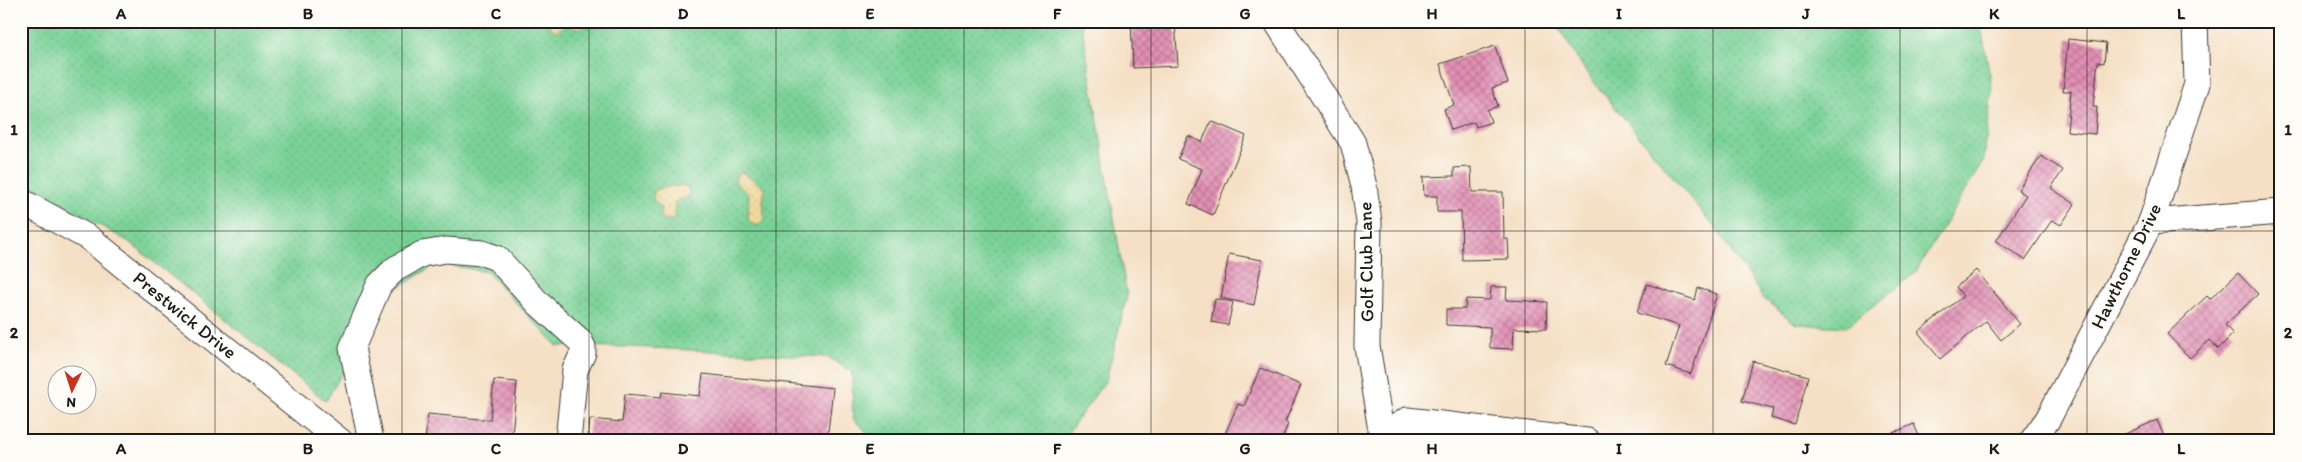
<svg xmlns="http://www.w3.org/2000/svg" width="2302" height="462" viewBox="0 0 2302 462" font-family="Itim,sans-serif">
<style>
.grass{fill:url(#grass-dots);stroke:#4a7659}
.sand{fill:url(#sand-dots);stroke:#857b5d}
.building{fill:url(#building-cross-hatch)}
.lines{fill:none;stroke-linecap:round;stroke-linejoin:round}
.minor-casing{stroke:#3d3935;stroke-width:27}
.minor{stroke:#fff;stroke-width:25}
.grid{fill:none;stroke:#1c1c1c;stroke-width:1;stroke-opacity:0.55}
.labels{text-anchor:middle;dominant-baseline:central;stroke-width:5;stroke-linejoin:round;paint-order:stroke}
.street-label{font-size:19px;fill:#1c1c1c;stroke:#fdfcf7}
.neatline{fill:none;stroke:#1c1c1c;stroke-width:2}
.grid-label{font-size:16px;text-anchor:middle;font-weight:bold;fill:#1c1c1c}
</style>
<defs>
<pattern id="grass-dots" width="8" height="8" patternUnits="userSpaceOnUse" patternTransform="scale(1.25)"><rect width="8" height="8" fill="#79d196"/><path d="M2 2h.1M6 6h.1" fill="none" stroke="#68b381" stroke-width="1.8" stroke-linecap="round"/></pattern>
<pattern id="sand-dots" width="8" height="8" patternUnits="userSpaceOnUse" patternTransform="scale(1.25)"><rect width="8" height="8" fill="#eeda9e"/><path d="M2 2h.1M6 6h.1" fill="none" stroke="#ccba88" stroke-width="1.8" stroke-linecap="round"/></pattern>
<pattern id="building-cross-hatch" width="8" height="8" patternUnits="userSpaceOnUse" patternTransform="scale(1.25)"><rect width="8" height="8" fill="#e390b5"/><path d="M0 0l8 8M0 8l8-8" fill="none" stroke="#b77592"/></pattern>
</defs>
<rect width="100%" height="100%" fill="#fdfcf7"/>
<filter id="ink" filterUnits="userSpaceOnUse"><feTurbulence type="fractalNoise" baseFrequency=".02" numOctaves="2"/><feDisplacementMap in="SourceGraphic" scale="10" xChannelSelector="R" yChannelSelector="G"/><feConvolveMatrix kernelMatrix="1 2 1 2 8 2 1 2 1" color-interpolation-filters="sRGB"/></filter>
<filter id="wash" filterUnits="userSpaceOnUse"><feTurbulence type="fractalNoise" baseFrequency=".0096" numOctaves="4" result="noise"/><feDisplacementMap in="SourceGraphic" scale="20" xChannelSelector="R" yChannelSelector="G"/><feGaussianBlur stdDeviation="1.12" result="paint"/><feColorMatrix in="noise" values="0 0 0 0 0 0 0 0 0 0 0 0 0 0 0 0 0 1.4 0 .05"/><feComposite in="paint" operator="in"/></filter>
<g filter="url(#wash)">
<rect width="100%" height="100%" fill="#f5e0c5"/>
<g class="grass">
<path d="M21,21H1081L1127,296L1106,380L1062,441H876L853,419L852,372L828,357L632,347L557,346L487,272L438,263L388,294L326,401L129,242L21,180Z"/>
<path d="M1554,21H1980L1992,87L1984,160L1915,273L1846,327L1796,324L1764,299L1716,229L1588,75Z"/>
</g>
<g class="sand">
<path d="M549,21H587L579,29L568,23L557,31L552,29Z"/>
<path d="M742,172L765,188L763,201L764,219L758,225L752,224L748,219L749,194L736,183L735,177Z"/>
<path d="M681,185L688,188L689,196L675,202C674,211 679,224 663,219L660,215L661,207L653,200L654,192C659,186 673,187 681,185Z"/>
</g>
<g id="blocks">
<g class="building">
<path d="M1131,21H1175L1178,66L1133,68Z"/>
<path d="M2068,39L2106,43L2104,63L2098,62L2093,107H2097L2095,134L2067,131L2071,91H2063Z"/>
<path d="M1495,46L1508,83L1492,88L1498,106L1487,110L1491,122L1476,127L1474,122L1451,130L1444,109L1454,105L1440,64Z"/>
<path d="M1211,121L1246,136L1213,215L1188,204L1202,169L1178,159L1188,136L1202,142Z"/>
<path d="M2041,156L2063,170L2051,188L2075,204L2061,225L2052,220L2025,260L1996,241L2026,195L2018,190Z"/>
<path d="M1471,167L1472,192H1503L1504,239H1508L1509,259L1462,260L1461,212H1437V196H1424L1423,177L1454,176V168Z"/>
<path d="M1229,254L1262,260L1254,305L1221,298Z"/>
<path d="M1976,270L2020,324L2001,340L1986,321L1940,359L1918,332L1963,296L1956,287Z"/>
<path d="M2238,273L2258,294L2225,325L2233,334L2218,349L2210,340L2190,358L2167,334L2207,296L2210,299Z"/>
<path d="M1647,284L1695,300L1698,288L1717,294L1691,374L1666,366L1679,326L1637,313Z"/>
<path d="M1491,287H1507L1506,300L1547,302L1546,329L1514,328L1513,349L1490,348V327L1446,325V309H1465L1466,299L1490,300Z"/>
<path d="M1215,299L1233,302L1228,325L1211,322Z"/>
<path d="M1753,361L1808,376L1795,425L1771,418L1773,409L1742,401Z"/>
<path d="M1260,368L1301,385L1285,422L1288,424L1281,441H1222L1238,404L1244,406Z"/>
<path d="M703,374L833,388L827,441H588L590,419L622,422L625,394L661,397L662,392L700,396Z"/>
<path d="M494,380L517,382L512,435L496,434V441H425L428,414L490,420Z"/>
<path d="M2157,420L2166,441H2109Z"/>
<path d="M1914,424L1921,441H1874Z"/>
</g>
</g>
</g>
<g filter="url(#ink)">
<use href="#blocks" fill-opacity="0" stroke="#3d3935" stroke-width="1"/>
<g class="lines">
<g class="minor-casing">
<g id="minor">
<path d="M1276,21L1353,143L1364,186L1369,222L1367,346L1382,436"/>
<path d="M21,201L89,238L340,441"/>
<path d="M2151,222L2281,212"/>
<path d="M371,441L352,348L379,285L395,269L422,254L446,250L482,253L497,258L539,304L580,341L583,347V353L575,370L568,441"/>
<path d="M1379,441L1382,436L1407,420L1587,441"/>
<path d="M2032,441L2048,419L2151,222L2197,84L2195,21"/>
</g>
</g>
<use href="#minor" class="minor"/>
</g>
</g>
<path class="grid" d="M215,21V441M402,21V441M589,21V441M776,21V441M964,21V441M1151,21V441M1338,21V441M1525,21V441M1713,21V441M1900,21V441M2087,21V441M21,231H2281"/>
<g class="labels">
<g class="street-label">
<text transform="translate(1366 262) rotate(-91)">Golf Club Lane</text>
<text transform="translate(2126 266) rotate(-64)">Hawthorne Drive</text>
<text transform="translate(185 315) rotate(39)">Prestwick Drive</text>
</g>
</g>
<rect width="2302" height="462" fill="none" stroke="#fdfcf7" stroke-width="55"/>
<g transform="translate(72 390) rotate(184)"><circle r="24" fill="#fdfcf7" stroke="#a3a29f"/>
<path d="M0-4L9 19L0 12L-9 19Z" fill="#c8321e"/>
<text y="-8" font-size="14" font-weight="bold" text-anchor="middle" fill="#1c1c1c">N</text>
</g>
<rect x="28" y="28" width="2246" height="406" class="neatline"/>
<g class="grid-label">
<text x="121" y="19">A</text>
<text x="308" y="19">B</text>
<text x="496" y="19">C</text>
<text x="683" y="19">D</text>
<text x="870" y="19">E</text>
<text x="1057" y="19">F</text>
<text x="1245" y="19">G</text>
<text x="1432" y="19">H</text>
<text x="1619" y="19">I</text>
<text x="1806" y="19">J</text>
<text x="1994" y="19">K</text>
<text x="2181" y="19">L</text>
<text x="14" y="135">1</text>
<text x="2288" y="135">1</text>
<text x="14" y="338">2</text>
<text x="2288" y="338">2</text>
<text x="121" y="454">A</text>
<text x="308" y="454">B</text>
<text x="496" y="454">C</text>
<text x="683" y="454">D</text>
<text x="870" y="454">E</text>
<text x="1057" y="454">F</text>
<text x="1245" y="454">G</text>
<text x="1432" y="454">H</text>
<text x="1619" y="454">I</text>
<text x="1806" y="454">J</text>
<text x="1994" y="454">K</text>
<text x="2181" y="454">L</text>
</g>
</svg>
